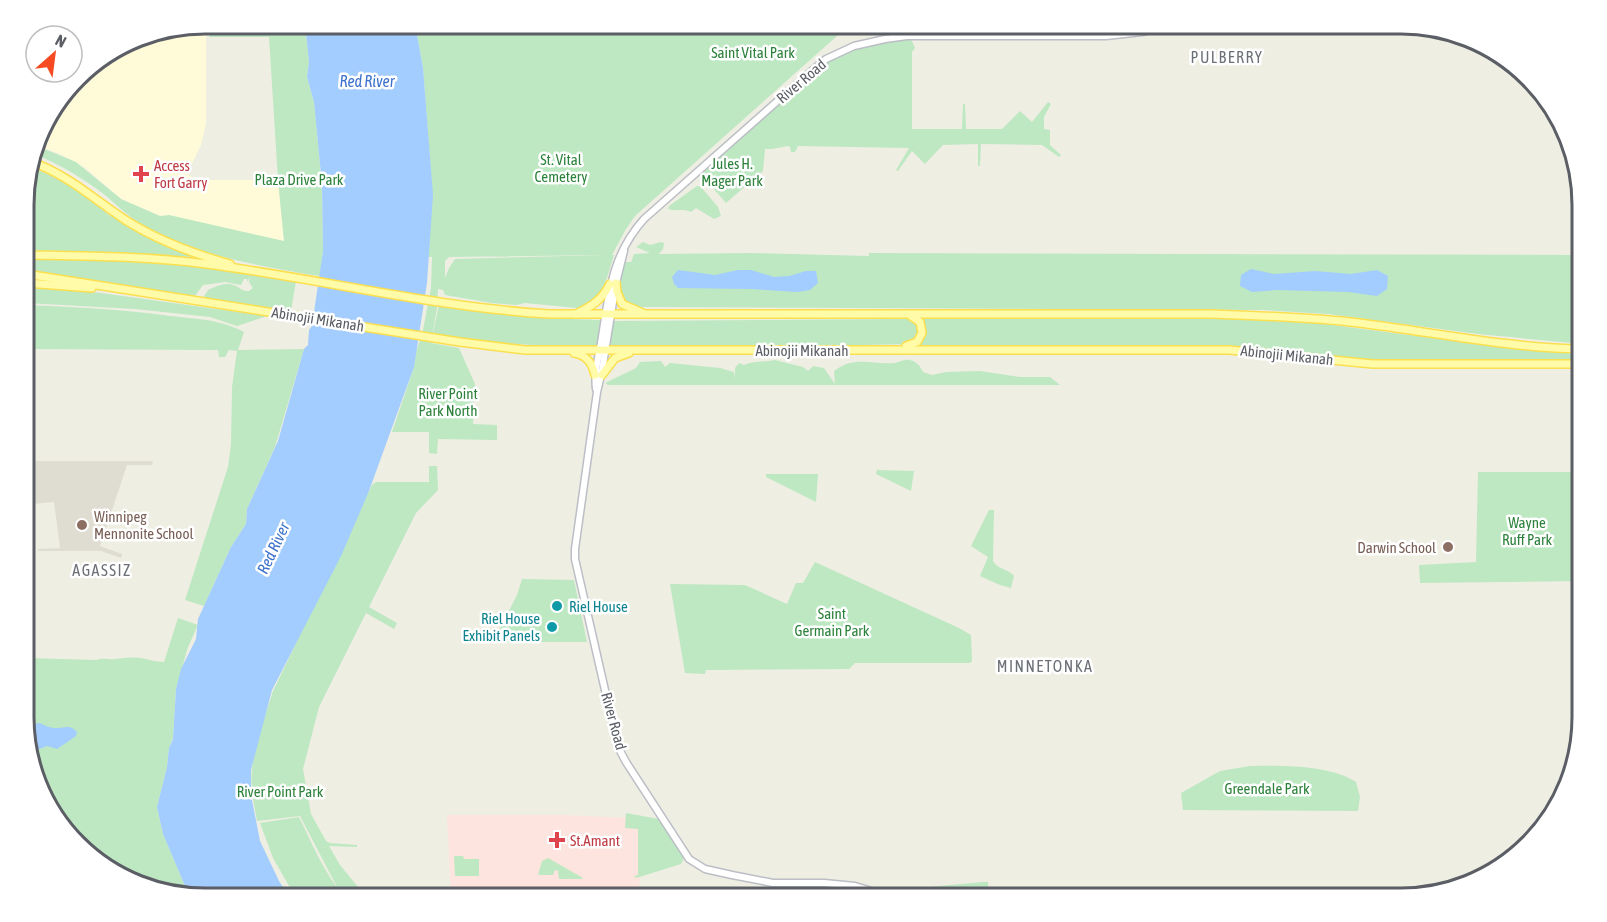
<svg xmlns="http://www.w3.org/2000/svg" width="1607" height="922" viewBox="0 0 1607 922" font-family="'Asap Condensed',sans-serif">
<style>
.commercial{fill:#fffad8}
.education{fill:#dfddd2}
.medical{fill:#fde4de}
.green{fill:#bde8c2;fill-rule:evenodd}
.water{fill:#a3ccff}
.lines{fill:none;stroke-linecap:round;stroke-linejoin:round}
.secondary-casing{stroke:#bbbec5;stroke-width:9}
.primary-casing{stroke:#fbdf4f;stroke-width:10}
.secondary{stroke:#fff;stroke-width:6}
.primary{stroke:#fffba8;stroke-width:7}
.health-dot{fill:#e0444e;stroke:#fff;stroke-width:2}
.education-dot{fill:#8d6e63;stroke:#fff;stroke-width:2}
.culture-dot{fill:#0f9aa8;stroke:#fff;stroke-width:2}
.labels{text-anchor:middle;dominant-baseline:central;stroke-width:5;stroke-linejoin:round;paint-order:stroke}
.park-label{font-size:15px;fill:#2d823b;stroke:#fff}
.street-label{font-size:15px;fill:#5b5e65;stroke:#fff}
.health-label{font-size:15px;fill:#be3a42;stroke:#fff;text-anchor:start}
.education-label{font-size:15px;fill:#785e54;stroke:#fff;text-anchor:start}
.culture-label{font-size:15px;fill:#0d838f;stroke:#fff;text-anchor:start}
.neighbourhood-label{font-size:16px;letter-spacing:1.5px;fill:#6c7077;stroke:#fff}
.water-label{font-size:16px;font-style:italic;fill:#3c71cc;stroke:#fff}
.rim{fill:none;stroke:#5b5e65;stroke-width:3}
</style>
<rect width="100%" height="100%" fill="#efeee3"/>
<path class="commercial" d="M206,27V124L201,145L187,174L197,180H278L284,241L160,216L121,199L85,168L60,154L37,146L43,125L85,69L136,38L182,29Z"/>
<path class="education" d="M26,461H153L152,465H127L100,546L122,554L121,558L101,551H38V549L60,548L54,502L32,504V476Z"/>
<path class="medical" d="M447,815H564L653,819L640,875L638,898H451Z"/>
<g class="green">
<path d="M214,24H305L309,62L307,77L314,102L322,185L323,251L320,276C258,266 194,255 140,223C126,215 116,204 105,195C84,179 60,164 34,154L37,146L76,162L121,199L160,216L169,215L284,241L278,180L269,37H209Z"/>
<path d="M415,24H1126L1070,28L1028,26L846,28L635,216L626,229L612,255H614C607,276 603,305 577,308L525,303L516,305L492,303L445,295L443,290L438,289L437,308L431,343L459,348L475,384L473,424L497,425V440L438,439L437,454L429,453V432H392L414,367L416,352L422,335L431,288L432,257H428L432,187L423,68ZM605,255L455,259L449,268L445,278V261L449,257Z"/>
<path d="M911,39L915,48L912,52V129H962L963,104H965L966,129H1002L1020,111L1032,122L1048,102L1051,104L1044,117V129L1050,130V145L1061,155L1059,157L1042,145L981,144L980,166H978V144L943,145L925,164L912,151L898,171L896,170L909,148L798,146L795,152H791L790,147L788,146L772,149H765L763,171L726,203L701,174L805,79L829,61L851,50L884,40Z"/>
<path d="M30,166L69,184L109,215L194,257L122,253L26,250V182Z"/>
<path d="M697,186L701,187L718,207L721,216L714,219L696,208L691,212C682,208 676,212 668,209L669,206Z"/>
<path d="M643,242L650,245L661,242L664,243L663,249L659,254L751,253L869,256V253L1576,255L1575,274L1571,288L1573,304H1583V344L1478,334L1328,314L1263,310L645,307L639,308L625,303L618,286L624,262H631L634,254L650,253L636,247Z"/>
<path d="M26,257L167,262L296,281L291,311L205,298L204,296L208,290C216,286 227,281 236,286C242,289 242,291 249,291L253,288L249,282L250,277L247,282V279H244L241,285L225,282L203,285L195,296L26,271Z"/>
<path d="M26,286L101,293L267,316L237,326L210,317L135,309L26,303Z"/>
<path d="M26,305C71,307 119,309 163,315C191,319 218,318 244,332L238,350L304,349L275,447L247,509L246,524L231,547L204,606L185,600L228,467L231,444L232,387L237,351L229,350L225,357H219L218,350L26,349Z"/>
<path d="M439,305C493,315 546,319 601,320L597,346C540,346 489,345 433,333Z"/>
<path d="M907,319C920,324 922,335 910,344L728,348H609L612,321Z"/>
<path d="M922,319H1262L1325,324L1470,343L1583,353V362H1373L1275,351L1231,348H916C922,338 928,331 922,319Z"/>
<path d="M775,360L803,367L808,371L813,366L824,368L835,384L834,371C855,355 871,365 895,363C899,362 905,359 909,360C917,361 920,366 923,372L932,375L946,372L980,371L1020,377H1050L1060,385H608L605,383L636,368L640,362L661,361L665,367L670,363L720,368L734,372L735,379V368L739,363L744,365C754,361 765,362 775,360Z"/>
<path d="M429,466H437L438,490L416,513L369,607L397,623L394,629L366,613L319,707L303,769L311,814L326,841L330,843L357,845V847L329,846L340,865L367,898H348L337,887L300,816L257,821C254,804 250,786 252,769C255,743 265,716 273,691L372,485L376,482H429Z"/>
<path d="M877,470L914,471L911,491L876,474Z"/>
<path d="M1478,472H1573L1583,581L1420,583L1419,565L1476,562Z"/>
<path d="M766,474H818L816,502L766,477Z"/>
<path d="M989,510H994L993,561C998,570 1009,569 1014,576L1011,588L1000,585L980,576L988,557L971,546Z"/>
<path d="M815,562L959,628L971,635L972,661L970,663H855L849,669L706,670L705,674L685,673L670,584L745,585L787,604L796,583H803Z"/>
<path d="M522,579L574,580L587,642H493L517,595Z"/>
<path d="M178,618L198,625L188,647L176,689L173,738L169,748L167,767L157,807L163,834L185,886L191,894L114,874L54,817L26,740V658L96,660C104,657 108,660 116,659C124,658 132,657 140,658C149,659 154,662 164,662Z"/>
<path d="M1250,766C1281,765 1331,765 1356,782L1360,797L1358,811L1183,810L1181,793L1220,771Z"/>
<path d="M626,813L659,819L684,858L681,864L636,878L634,876L638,875V829L625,828Z"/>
<path d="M299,817C313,845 325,876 346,898H296L273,858L260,823Z"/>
<path d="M454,856H463L464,859H479V876H455Z"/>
<path d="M548,858L583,878L582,879H559L558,871L555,870L553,875H538L542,861Z"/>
<path d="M983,882H988V898H924L919,894L918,888Z"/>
</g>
<g class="water">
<path d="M305,24H415L423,68L433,195L427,283L414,367L369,491L341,556L272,690L251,770V795L260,841L279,881L290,898H205L191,894L185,886L163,834L157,807L167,767L169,748L173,739L176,689L181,669L196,639L198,619L231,547L246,524L247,509L278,441L304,349L308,345L309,330L312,326L323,251L322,185L314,102L307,77L309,62Z"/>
<path d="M1251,269L1274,274L1315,271L1351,274L1377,270L1388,276L1387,289L1377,296L1348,292L1277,290L1252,292L1240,286L1241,275Z"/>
<path d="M678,270L715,275L738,270H751L774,277L789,276L806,271H816L818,283L810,290L797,292L751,289L678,288L674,284L672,277Z"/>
<path d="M39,723C43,724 49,728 54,728C64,729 69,723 77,732L76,736L57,749L47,746L37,750L28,748L26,740V726Z"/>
</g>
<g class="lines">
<g class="secondary-casing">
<g id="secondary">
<path d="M624,251L616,283L602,371L597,392L575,549V559L618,747L626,762L689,859L705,869L732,875L773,883H824L855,886L895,898"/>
<path d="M596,389C594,373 598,359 601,343C609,296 610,257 644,219L808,74L826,59L854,46L885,39L907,36H1106L1142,32L1178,24"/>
</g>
</g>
<g class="primary-casing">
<g id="primary">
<path d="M32,162C68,175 95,200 127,221C159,241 194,254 230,264"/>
<path d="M26,255C86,256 147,256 207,264C321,279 434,307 549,314H1213C1262,316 1311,317 1359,323C1433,332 1508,348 1583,349"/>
<path d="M26,274L460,342L525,350H1229L1373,364H1583"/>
<path d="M26,283L92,288"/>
<path d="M616,283L617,292L622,304L645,314"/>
<path d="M576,314C592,306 602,300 610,284"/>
<path d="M906,346L917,342L922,333L920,322L911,316"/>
<path d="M574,353C586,355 592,362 595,375"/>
<path d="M602,375L615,358L629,353"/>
</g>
</g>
<use href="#secondary" class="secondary"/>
<use href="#primary" class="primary"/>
</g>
<g class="health-dot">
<path d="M138 165h6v6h6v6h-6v6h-6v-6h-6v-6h6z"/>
<path d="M554 831h6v6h6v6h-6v6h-6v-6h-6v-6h6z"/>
</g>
<g class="education-dot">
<circle cx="82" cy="525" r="6"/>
<circle cx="1448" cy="547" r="6"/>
</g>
<g class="culture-dot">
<circle cx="557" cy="606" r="6"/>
<circle cx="552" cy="627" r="6"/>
</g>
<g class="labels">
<g class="park-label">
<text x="753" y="52">Saint Vital Park</text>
<text x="561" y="159">St. Vital<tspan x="561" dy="17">Cemetery</tspan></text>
<text x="732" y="163">Jules H.<tspan x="732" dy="17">Mager Park</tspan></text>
<text x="299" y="179">Plaza Drive Park</text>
<text x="448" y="393">River Point<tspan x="448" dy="17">Park North</tspan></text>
<text x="1527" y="522">Wayne<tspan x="1527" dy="17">Ruff Park</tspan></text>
<text x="832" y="613">Saint<tspan x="832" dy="17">Germain Park</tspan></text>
<text x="1267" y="788">Greendale Park</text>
<text x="280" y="791">River Point Park</text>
</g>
<g class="street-label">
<text transform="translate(801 81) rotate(-40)">River Road</text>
<text transform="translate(318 319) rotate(9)">Abinojii Mikanah</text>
<text x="802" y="350">Abinojii Mikanah</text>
<text transform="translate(1287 355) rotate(6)">Abinojii Mikanah</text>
<text transform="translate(614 721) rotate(75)">River Road</text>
</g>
<g class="health-label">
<text x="154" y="165">Access<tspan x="154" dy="17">Fort Garry</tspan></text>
<text x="570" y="840">St.Amant</text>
</g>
<g class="education-label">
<text x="94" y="516">Winnipeg<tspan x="94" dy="17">Mennonite School</tspan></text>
<text x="1436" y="547" text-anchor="end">Darwin School</text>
</g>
<g class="culture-label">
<text x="569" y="606">Riel House</text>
<text x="540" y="618" text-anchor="end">Riel House<tspan x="540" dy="17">Exhibit Panels</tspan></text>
</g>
<g class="neighbourhood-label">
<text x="1227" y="57">PULBERRY</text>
<text x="102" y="570">AGASSIZ</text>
<text x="1045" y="666">MINNETONKA</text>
</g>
<g class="water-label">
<text x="367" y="81">Red River</text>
<text transform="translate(273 548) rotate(-65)">Red River</text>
</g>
</g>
<path d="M0 0H1607V922H0ZM205 34H1401A171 171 0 0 1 1572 205V717A171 171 0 0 1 1401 888H205A171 171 0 0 1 34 717V205A171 171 0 0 1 205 34Z" fill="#fff" fill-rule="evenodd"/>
<path class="rim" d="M205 34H1401A171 171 0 0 1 1572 205V717A171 171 0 0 1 1401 888H205A171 171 0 0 1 34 717V205A171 171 0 0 1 205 34Z"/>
<g transform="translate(54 54) rotate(28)"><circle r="28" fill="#ffffff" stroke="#bdbfc1" stroke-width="1.5"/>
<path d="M0-4.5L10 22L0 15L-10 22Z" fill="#f64b22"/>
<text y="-9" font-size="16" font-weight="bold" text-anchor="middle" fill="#5b5e65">N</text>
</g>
</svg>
